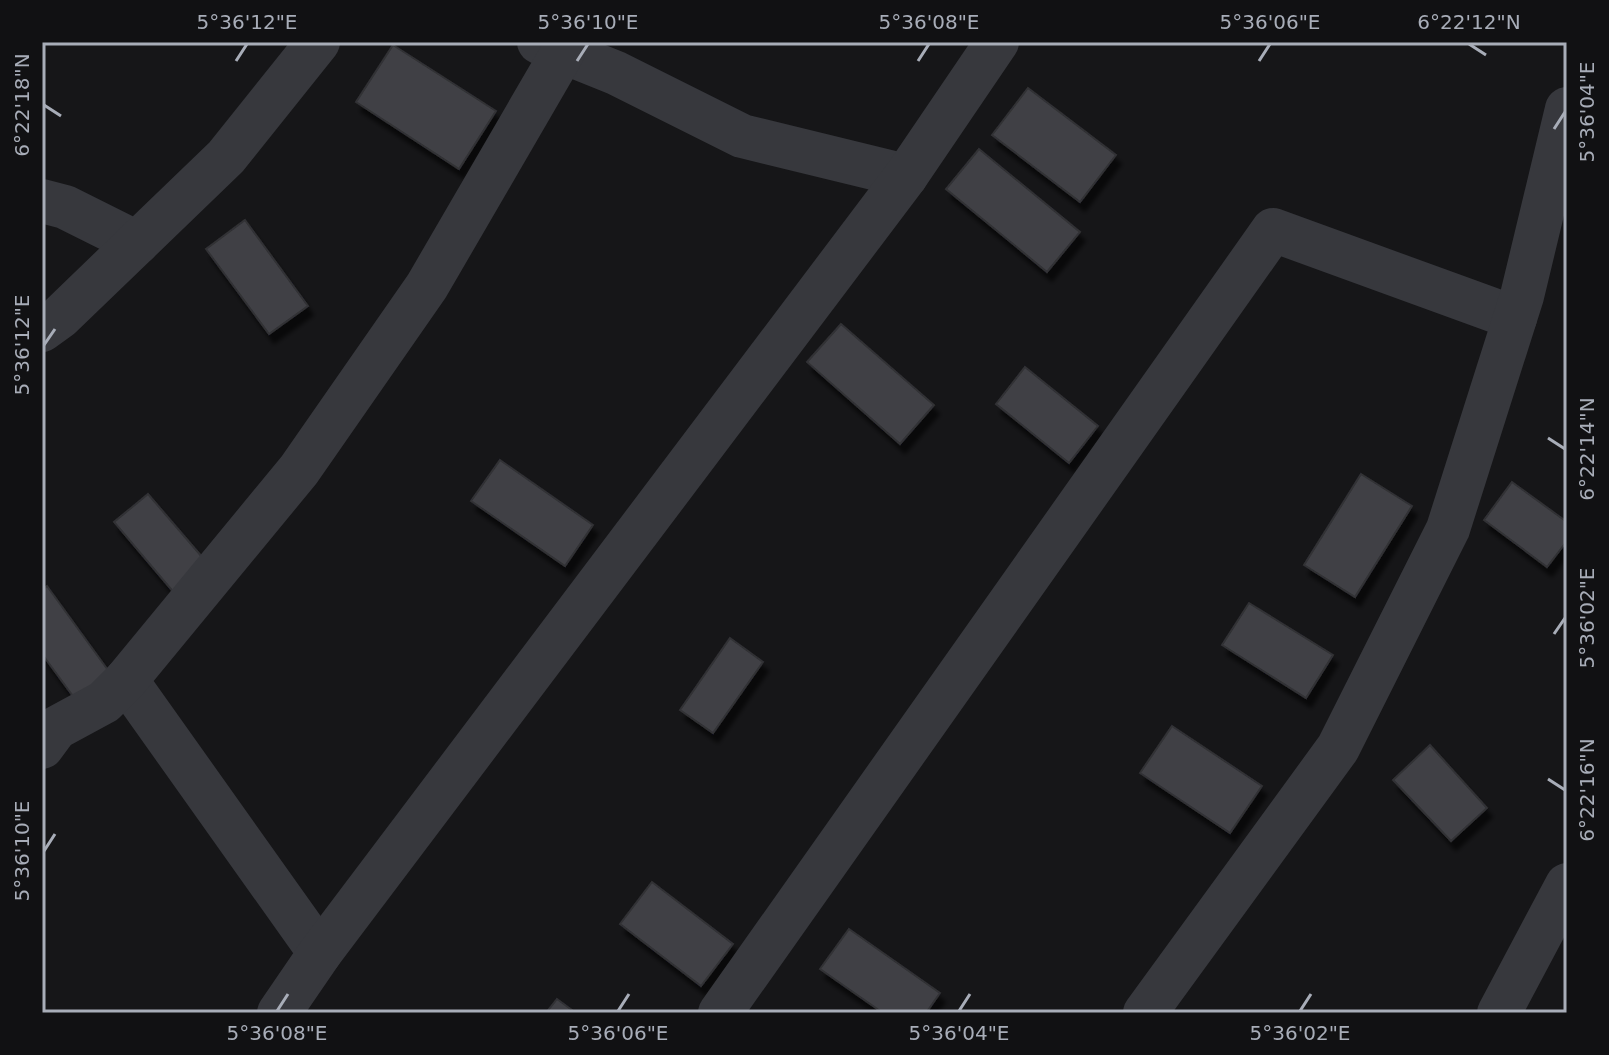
<svg xmlns="http://www.w3.org/2000/svg" width="1609" height="1055" viewBox="0 0 1609 1055" font-family="'DejaVu Sans',sans-serif">
<style>
.building{fill:#404145;stroke:#303034;stroke-width:2;filter:url(#shadow)}
.lines{fill:none;stroke-linecap:round;stroke-linejoin:round}
.minor{stroke:#37383d;stroke-width:44}
.ticks{fill:none;stroke:#a8adb8;stroke-width:3}
.neatline{fill:none;stroke:#a8adb8;stroke-width:3}
.ticks-label{font-size:20px;text-anchor:middle;fill:#a8adb8}
</style>
<defs>
<filter id="shadow"><feDropShadow dx="5" dy="9" stdDeviation="2" flood-color="#0009"/></filter>
</defs>
<rect width="100%" height="100%" fill="#161618"/>
<g class="building">
<path d="M393,45L496,111L459,169L356,102Z"/>
<path d="M1028,88L1116,155L1080,202L992,135Z"/>
<path d="M979,149L1080,232L1047,272L946,189Z"/>
<path d="M245,220L308,306L269,334L206,249Z"/>
<path d="M841,324L934,405L900,444L807,362Z"/>
<path d="M1025,367L1098,426L1069,463L996,404Z"/>
<path d="M500,460L593,525L565,566L471,501Z"/>
<path d="M1361,474L1412,506L1355,597L1304,565Z"/>
<path d="M1512,482L1567,522V541L1547,567L1484,520Z"/>
<path d="M148,494L215,572L181,601L114,522Z"/>
<path d="M47,586L113,677L78,703L42,654V590Z"/>
<path d="M1249,603L1333,655L1306,698L1222,645Z"/>
<path d="M730,638L763,662L713,733L680,710Z"/>
<path d="M1172,726L1262,786L1230,833L1140,773Z"/>
<path d="M1430,745L1487,808L1451,841L1393,780Z"/>
<path d="M652,882L733,944L701,986L620,924Z"/>
<path d="M849,929L940,993L926,1013H883L820,969Z"/>
<path d="M557,999L576,1013H546Z"/>
</g>
<g class="lines">
<g class="minor">
<path d="M539,42L616,73L742,136L906,176"/>
<path d="M42,201L65,207L137,243"/>
<path d="M42,330L60,317L226,157L318,42"/>
<path d="M126,680L320,953"/>
<path d="M42,747L56,728L104,702L126,680L299,470L427,286L563,52"/>
<path d="M279,1013L320,953L906,176L997,42"/>
<path d="M720,1013L1273,230L1515,318"/>
<path d="M1145,1013L1338,748L1448,529L1522,296L1567,109"/>
<path d="M1499,1013L1567,885"/>
</g>
</g>
<path class="ticks" d="M1469,44L1486,55M236,61L247,44M577,61L588,44M918,61L929,44M1259,61L1270,44M44,105L61,116M1554,129L1565,112M44,345L55,329M1548,438L1565,449M1554,634L1565,618M1548,779L1565,790M44,851L55,834M277,1011L288,994M618,1011L629,994M959,1011L970,994M1300,1011L1311,994"/>
<rect width="1609" height="1055" fill="none" stroke="#111113" stroke-width="88"/>
<rect x="44" y="44" width="1521" height="967" class="neatline"/>
<g class="ticks-label">
<text x="247" y="29">5°36'12"E</text>
<text x="588" y="29">5°36'10"E</text>
<text x="929" y="29">5°36'08"E</text>
<text x="1270" y="29">5°36'06"E</text>
<text x="1469" y="29">6°22'12"N</text>
<text transform="translate(22 105) rotate(-90)" y="7">6°22'18"N</text>
<text transform="translate(1587 112) rotate(-90)" y="7">5°36'04"E</text>
<text transform="translate(22 345) rotate(-90)" y="7">5°36'12"E</text>
<text transform="translate(1587 449) rotate(-90)" y="7">6°22'14"N</text>
<text transform="translate(1587 618) rotate(-90)" y="7">5°36'02"E</text>
<text transform="translate(1587 790) rotate(-90)" y="7">6°22'16"N</text>
<text transform="translate(22 851) rotate(-90)" y="7">5°36'10"E</text>
<text x="277" y="1040">5°36'08"E</text>
<text x="618" y="1040">5°36'06"E</text>
<text x="959" y="1040">5°36'04"E</text>
<text x="1300" y="1040">5°36'02"E</text>
</g>
</svg>
